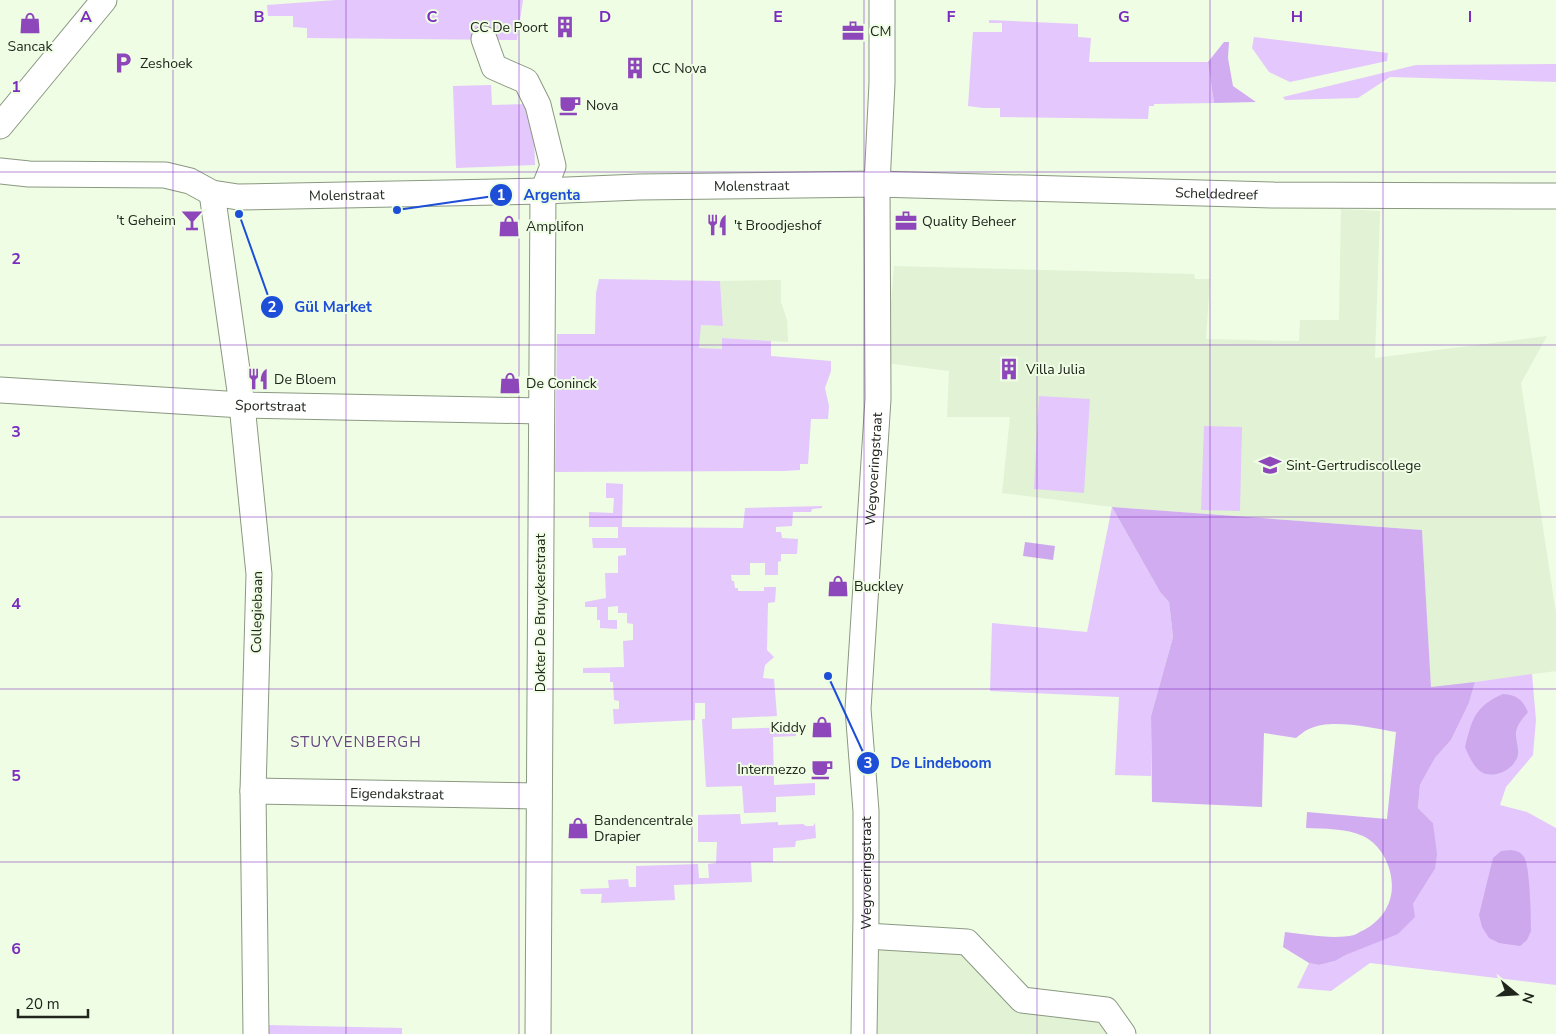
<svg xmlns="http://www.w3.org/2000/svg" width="1556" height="1034" viewBox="0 0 1556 1034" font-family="'Nunito Sans',sans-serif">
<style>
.built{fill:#e1f3d4}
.green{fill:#e4c7fc}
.forest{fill:#d2acf1}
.water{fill:#cea8ed}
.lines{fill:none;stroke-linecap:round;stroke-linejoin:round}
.minor-casing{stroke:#8b9882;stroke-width:27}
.minor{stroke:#fff;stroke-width:25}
.grid{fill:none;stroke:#7b2cbf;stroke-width:1;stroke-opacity:0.55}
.labels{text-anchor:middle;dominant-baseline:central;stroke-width:4;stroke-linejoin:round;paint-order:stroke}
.poi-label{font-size:14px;fill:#21261d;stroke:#eefde4;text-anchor:start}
.street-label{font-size:14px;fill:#21261d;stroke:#eefde4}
.neighbourhood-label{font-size:15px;letter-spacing:1px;fill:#65447f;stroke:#eefde4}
.grid-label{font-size:16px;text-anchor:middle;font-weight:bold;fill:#7b2cbf;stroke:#eefde4;stroke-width:4;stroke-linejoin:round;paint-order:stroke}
.leader{fill:none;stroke:#1d4ed8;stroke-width:2}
.callout-dot{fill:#1d4ed8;stroke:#eefde4;stroke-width:2}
.mark-label{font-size:15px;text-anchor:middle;font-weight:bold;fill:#fff}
.callout-label{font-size:15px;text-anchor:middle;font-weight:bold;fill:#1d4ed8;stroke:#eefde4;stroke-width:4;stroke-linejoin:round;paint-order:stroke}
</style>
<rect width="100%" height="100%" fill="#eefde4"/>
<g class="built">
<path d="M1341,209L1380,211L1375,358L1547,336L1521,383L1556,613V671L1431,688L1422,530L1112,507L1002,493L1010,417H947L949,371L886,363L894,266L1194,274L1195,279H1210L1206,339L1299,341L1300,320H1339Z"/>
<path d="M781,280V302L787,320L788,342L723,338L722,349L699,348L700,325L723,326L720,281Z"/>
<path d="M879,947L957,949L1007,1003L1088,1015L1101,1024L1110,1034H877Z"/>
</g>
<g class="green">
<path d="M336,0H523L517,40L307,38V28L293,27V16H268L267,5Z"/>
<path d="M989,20L1078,24V37L1091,38L1089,62H1208L1214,103L1154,104V106H1149L1148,119L1000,117V108H983L968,106L973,32H1002V23H989Z"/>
<path d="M1254,37L1388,53L1387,61L1290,82L1269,72L1252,48Z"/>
<path d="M1556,64V82L1390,77L1358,98L1285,100L1283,97L1416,65Z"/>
<path d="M491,85L492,105L533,104L535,165L456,168L453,86Z"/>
<path d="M599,279L720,281L723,326L701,325L699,348L722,349V338L771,341V356L831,361V371L825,388L829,406L828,419H811L808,464H800V470L784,471L555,472L557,334H595L596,293Z"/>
<path d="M1039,396L1090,399L1084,493L1034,489Z"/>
<path d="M1204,426L1242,427L1240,511L1201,510Z"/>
<path d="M606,483L623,484L622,527L743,528L745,508L822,506V508L812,509L811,512H793L792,526L776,527V532H781L782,538L798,539L797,554H781V561L778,562V575H765V563H750V575H731L732,581H734L735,588H738V591H764V587H776L775,602L768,603L767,650L774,657L765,665L763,678L774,679L777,716L732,718V729L796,727V736L773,737L774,785L815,783V795L776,797V812L744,813L742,786L706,787L702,719H705V703H695V720L614,724L613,709H619V701L614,700L613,682H610V673H583V668L624,667L623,641L633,640V624L627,623V613H618V606L608,607V620H617V629L600,628V620H597V607H585V602L606,598L605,573H618V556L626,555V548H593L592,538H618V527H589V512L613,513L614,498H606Z"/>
<path d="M1112,507L1160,592L1169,602L1173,637L1151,716V776L1115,775L1119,697L990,691L992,623L1087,632Z"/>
<path d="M1532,674L1536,720L1533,755L1506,787L1500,805L1527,812L1556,828V985L1370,963L1331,991L1297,988L1309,963L1319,965L1335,961L1348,954L1413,904L1435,869L1433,823L1418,808L1420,785L1435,758L1451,740L1469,703L1475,682Z"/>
<path d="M740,814L741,824L778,822V825L803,824L806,826H813L815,823L816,838L796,841L795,847L773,848V862H751L752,882L674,885L675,900L601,903L602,894H581L580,889L609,888L608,880L628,879L629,887H636V866L698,864L699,878H709L708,864L716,863L717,842H698V815Z"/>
<path d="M267,1025L402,1028V1034H268Z"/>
</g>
<g class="forest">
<path d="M1224,42H1229L1228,58L1233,86L1256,102L1214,103L1208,62Z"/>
<path d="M1112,507L1422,530L1431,687L1475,682L1469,703L1451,740L1435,758L1420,785L1418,808L1433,823L1437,854L1435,869L1413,904L1415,917L1398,934L1348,954L1335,961L1319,965L1309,963L1283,947L1285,932C1306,934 1332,940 1354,935C1357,934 1361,931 1364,930C1373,925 1381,918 1386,909C1400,885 1388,848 1363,836C1346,828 1324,829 1306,828L1307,812L1387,819L1396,732C1371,728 1332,718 1309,729C1304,731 1300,735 1296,738L1264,733L1262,807L1152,802L1151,716L1173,637L1169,602L1160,592Z"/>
</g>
<g class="water">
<path d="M1025,542L1055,546L1053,560L1023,556Z"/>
<path d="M1503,694C1517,695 1522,699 1528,712C1524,717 1519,722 1517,728C1513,738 1521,748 1517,758C1514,765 1507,771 1500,773C1479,780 1472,763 1465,747C1472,719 1475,706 1503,694Z"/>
<path d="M1511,850C1517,851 1521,852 1524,857C1530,865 1531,918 1531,931L1527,940L1520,946L1499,943L1489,938L1482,927L1479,915L1493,858L1501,851Z"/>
</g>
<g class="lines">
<g class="minor-casing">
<g id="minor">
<path d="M484,39L494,67L526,81L538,105L553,166L543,191L538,1034"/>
<path d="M0,126L104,0"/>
<path id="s1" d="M0,171L29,174L165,175L190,181L212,193L238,197L543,191L639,187L877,184L1274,195L1556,196"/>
<path d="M212,193L242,405L259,574L253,791L256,1034"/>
<path id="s2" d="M0,390L242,405L541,411"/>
<path id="s3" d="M253,791L539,796"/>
<path d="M866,936L967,942L1022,1000L1106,1010L1123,1034"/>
<path id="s4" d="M864,1034L866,917V811L858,709L878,399L877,184L882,83V0"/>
</g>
</g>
<use href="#minor" class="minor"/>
</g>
<path class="grid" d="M173,0V1034M346,0V1034M519,0V1034M692,0V1034M864,0V1034M1037,0V1034M1210,0V1034M1383,0V1034M0,172H1556M0,345H1556M0,517H1556M0,689H1556M0,862H1556"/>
<defs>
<g id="shop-bare" transform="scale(1.725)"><path d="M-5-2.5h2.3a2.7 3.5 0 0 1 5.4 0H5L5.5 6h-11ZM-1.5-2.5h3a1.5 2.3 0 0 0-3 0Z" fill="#8d47bb" stroke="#eefde4" stroke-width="2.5" paint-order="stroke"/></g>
<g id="building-bare" transform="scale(1.725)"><path d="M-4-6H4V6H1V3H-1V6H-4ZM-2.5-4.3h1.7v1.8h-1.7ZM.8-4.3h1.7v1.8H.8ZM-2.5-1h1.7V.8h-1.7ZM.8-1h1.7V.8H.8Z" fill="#8d47bb" stroke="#eefde4" stroke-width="2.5" paint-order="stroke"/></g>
<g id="office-bare" transform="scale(1.725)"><path d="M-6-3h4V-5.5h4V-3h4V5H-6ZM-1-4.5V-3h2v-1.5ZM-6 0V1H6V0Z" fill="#8d47bb" stroke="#eefde4" stroke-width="2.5" paint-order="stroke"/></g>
<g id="parking-bare" transform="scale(1.725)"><path d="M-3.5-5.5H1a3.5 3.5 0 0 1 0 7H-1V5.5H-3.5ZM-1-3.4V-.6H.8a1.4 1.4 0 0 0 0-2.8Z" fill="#8d47bb" stroke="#eefde4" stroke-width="2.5" paint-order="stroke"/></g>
<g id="cafe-bare" transform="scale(1.725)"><path d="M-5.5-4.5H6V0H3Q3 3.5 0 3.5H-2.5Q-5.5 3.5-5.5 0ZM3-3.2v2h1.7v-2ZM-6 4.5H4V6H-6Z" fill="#8d47bb" stroke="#eefde4" stroke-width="2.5" paint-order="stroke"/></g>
<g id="bar-bare" transform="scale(1.725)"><path d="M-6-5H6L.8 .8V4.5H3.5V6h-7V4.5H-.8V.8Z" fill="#8d47bb" stroke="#eefde4" stroke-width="2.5" paint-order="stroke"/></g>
<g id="restaurant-bare" transform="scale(1.725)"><path d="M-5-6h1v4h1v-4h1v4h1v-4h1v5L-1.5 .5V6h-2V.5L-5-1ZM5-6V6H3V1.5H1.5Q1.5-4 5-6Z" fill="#8d47bb" stroke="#eefde4" stroke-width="2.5" paint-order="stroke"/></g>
<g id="school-bare" transform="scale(1.725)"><path d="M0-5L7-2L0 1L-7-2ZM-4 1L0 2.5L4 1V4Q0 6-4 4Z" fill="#8d47bb" stroke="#eefde4" stroke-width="2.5" paint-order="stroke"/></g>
</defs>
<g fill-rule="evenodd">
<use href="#shop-bare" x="30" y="23"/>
<use href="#building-bare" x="565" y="27"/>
<use href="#office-bare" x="853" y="31"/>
<use href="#parking-bare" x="123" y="63"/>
<use href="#building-bare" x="635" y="68"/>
<use href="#cafe-bare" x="570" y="105"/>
<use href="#bar-bare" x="192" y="220"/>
<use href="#office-bare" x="906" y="221"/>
<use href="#restaurant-bare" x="717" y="225"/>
<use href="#shop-bare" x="509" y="226"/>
<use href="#building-bare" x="1009" y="369"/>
<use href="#restaurant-bare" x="258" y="379"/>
<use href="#shop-bare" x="510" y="383"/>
<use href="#school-bare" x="1270" y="465"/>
<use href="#shop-bare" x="838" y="586"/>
<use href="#shop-bare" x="822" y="727"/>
<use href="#cafe-bare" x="822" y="769"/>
<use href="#shop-bare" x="578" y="828"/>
</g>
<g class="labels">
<g class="poi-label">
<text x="548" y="27" text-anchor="end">CC De Poort</text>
<text x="870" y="31">CM</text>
<text x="30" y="46" text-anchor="middle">Sancak</text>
<text x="140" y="63">Zeshoek</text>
<text x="652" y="68">CC Nova</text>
<text x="586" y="105">Nova</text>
<text x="176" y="220" text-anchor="end">'t Geheim</text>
<text x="922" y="221">Quality Beheer</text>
<text x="734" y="225">'t Broodjeshof</text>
<text x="526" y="226">Amplifon</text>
<text x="1026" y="369">Villa Julia</text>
<text x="274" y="379">De Bloem</text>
<text x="526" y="383">De Coninck</text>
<text x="1286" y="465">Sint-Gertrudiscollege</text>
<text x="854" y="586">Buckley</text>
<text x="806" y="727" text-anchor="end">Kiddy</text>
<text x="806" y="769" text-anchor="end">Intermezzo</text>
<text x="594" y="820">Bandencentrale<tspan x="594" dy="16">Drapier</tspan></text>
</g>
<g class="street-label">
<text stroke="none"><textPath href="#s1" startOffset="756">Molenstraat</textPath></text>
<text stroke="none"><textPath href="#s1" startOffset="1221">Scheldedreef</textPath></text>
<text stroke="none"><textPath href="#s1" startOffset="351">Molenstraat</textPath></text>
<text stroke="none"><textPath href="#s2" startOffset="271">Sportstraat</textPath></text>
<text stroke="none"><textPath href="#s4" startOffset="566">Wegvoeringstraat</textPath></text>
<text transform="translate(257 612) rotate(-89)">Collegiebaan</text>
<text transform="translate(540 613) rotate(-90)">Dokter De Bruyckerstraat</text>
<text stroke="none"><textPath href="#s3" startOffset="144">Eigendakstraat</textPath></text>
<text stroke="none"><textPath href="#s4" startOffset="161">Wegvoeringstraat</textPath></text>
</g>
<g class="neighbourhood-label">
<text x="356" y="742">STUYVENBERGH</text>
</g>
</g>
<g class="grid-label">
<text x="86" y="22">A</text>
<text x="259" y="22">B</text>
<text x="432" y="22">C</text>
<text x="605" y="22">D</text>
<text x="778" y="22">E</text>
<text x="951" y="22">F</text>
<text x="1124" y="22">G</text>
<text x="1297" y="22">H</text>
<text x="1470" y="22">I</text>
<text x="16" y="92">1</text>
<text x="16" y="264">2</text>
<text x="16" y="437">3</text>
<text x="16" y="609">4</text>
<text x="16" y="781">5</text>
<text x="16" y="954">6</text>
</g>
<path class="leader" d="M397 210L501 195M239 214L272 307M828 676L868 763"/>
<g class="callout-dot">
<circle cx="397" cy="210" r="5"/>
<circle cx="239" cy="214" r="5"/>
<circle cx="828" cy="676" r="5"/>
<circle cx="501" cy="195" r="12"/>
<circle cx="272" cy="307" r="12"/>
<circle cx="868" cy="763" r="12"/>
</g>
<g class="mark-label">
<text x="501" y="200">1</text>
<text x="272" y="312">2</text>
<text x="868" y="768">3</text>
</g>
<g class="callout-label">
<text x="552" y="200">Argenta</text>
<text x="333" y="312">Gül Market</text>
<text x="941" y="768">De Lindeboom</text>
</g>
<g transform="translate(1516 994) rotate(108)" stroke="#eefde4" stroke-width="4" paint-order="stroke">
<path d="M0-4L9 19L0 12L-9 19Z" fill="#21261d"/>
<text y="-8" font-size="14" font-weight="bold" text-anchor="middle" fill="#21261d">N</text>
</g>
<path d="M18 1009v8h70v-8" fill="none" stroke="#21261d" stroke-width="2.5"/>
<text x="25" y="1009" font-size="15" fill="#21261d" stroke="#eefde4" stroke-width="4" paint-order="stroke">20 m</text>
</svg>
